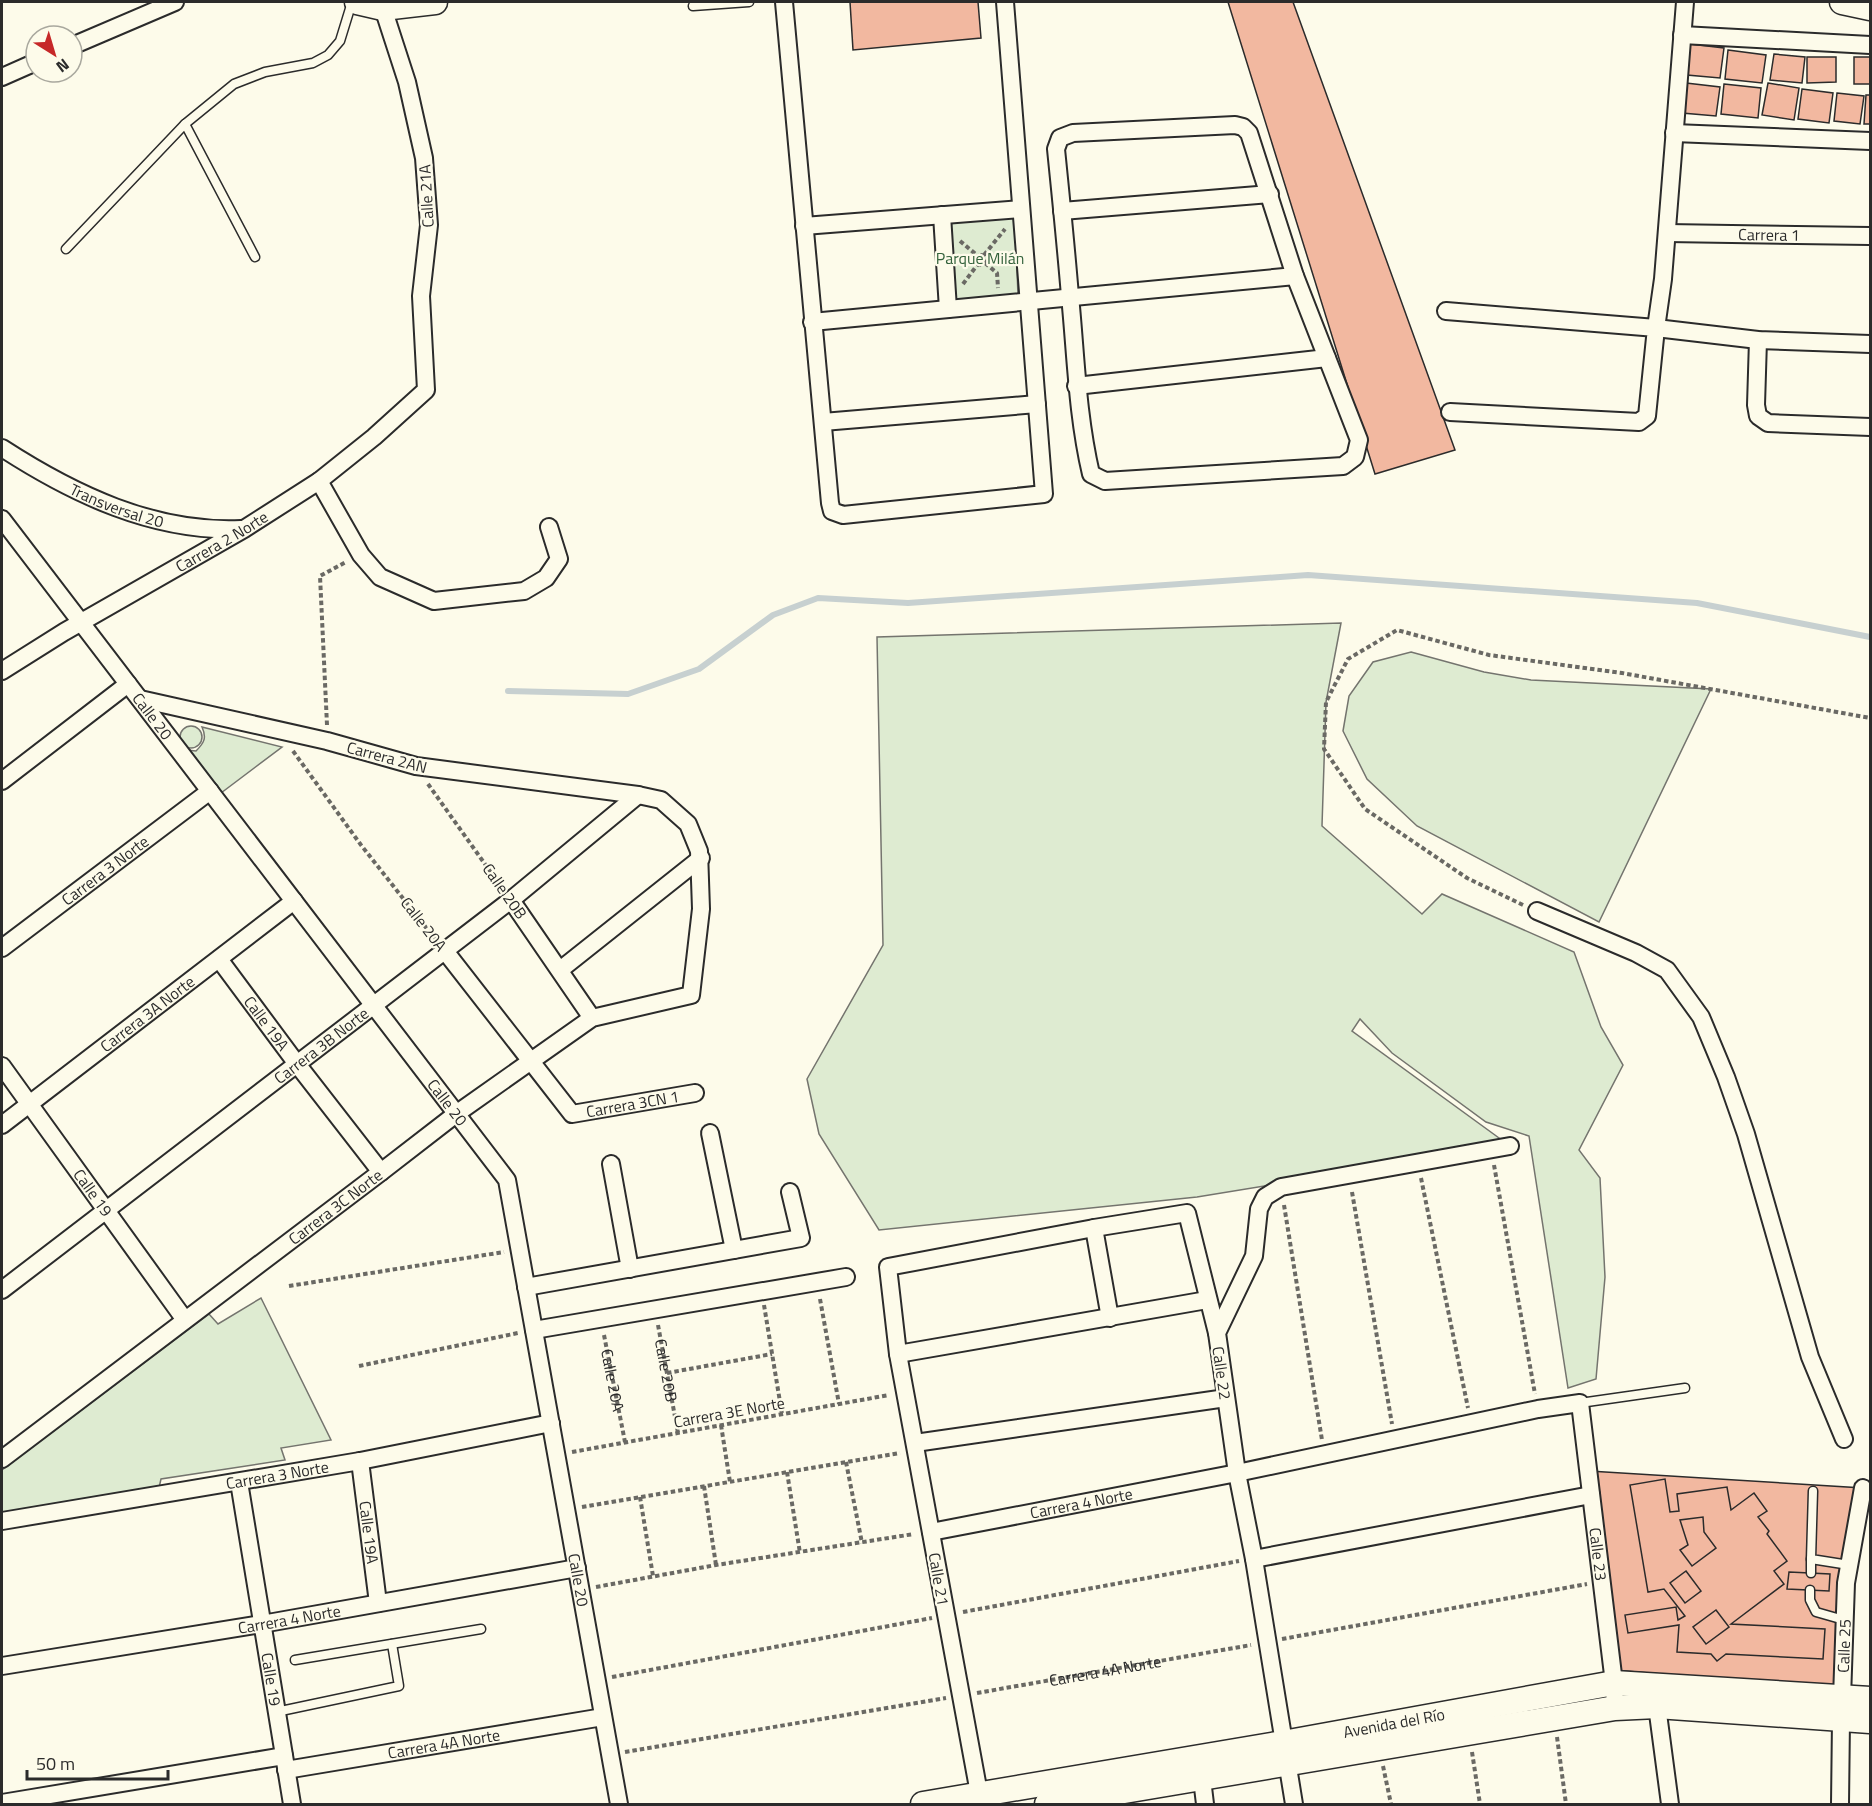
<svg xmlns="http://www.w3.org/2000/svg" width="1872" height="1806" viewBox="0 0 1872 1806" font-family="'Titillium Web',sans-serif">
<style>
.green{fill:#deebd1;stroke:#74746e;stroke-width:1.5}
.lines{fill:none;stroke-linecap:round;stroke-linejoin:round}
.stream{stroke:#c7d0d0;stroke-width:6}
.building{fill:#f2b8a0;stroke:#2b2b2b;stroke-width:1.5;fill-rule:evenodd}
.lane-casing{stroke:#2b2b2b;stroke-width:11}
.street-casing{stroke:#2b2b2b;stroke-width:20}
.secondary-casing{stroke:#2b2b2b;stroke-width:27}
.path{stroke:#6a6964;stroke-width:4;stroke-dasharray:4.5 3;stroke-linecap:butt}
.lane{stroke:#fdfbea;stroke-width:8}
.street{stroke:#fdfbea;stroke-width:16}
.secondary{stroke:#fdfbea;stroke-width:24}
.labels{text-anchor:middle;dominant-baseline:central;stroke-width:4.5;stroke-linejoin:round;paint-order:stroke}
.street-label{font-size:16px;fill:#2b2b2b;stroke:#fdfbea}
.park-label{font-size:16px;fill:#34623c;stroke:#fdfbea}
</style>
<rect width="100%" height="100%" fill="#fdfbea"/>
<g class="green">
<path d="M1015,216L1018,296L948,303L942,221Z"/>
<path d="M1341,623L1326,702L1322,826L1422,914L1442,894L1574,952L1601,1027L1623,1065L1579,1150L1600,1178L1605,1277L1596,1379L1568,1388L1529,1136L1486,1122L1392,1053L1360,1019L1352,1031L1510,1146L1197,1197L879,1230L819,1134L807,1079L883,945L877,637Z"/>
<path d="M1411,652L1484,672L1531,680L1711,689L1599,922L1417,826L1367,779L1343,731L1349,696L1373,662Z"/>
<circle cx="191" cy="737" r="11"/>
<path d="M202,727L282,747L221,793L186,750L196,751C204,743 207,738 202,727Z"/>
<path d="M261,1298L331,1440L281,1448L285,1460L161,1479L158,1492L2,1513V1470L209,1314L218,1324Z"/>
</g>
<g class="lines">
<path class="stream" d="M508,691L628,694L699,669L773,615L818,598L908,603L1308,575L1697,603L1870,637"/>
</g>
<g class="building">
<path d="M850,2H978L981,38L853,50Z"/>
<path d="M1228,2H1293L1455,450L1375,474Z"/>
<path d="M1690,44L1724,48L1720,78L1687,75Z"/>
<path d="M1728,50L1766,55L1762,83L1725,79Z"/>
<path d="M1774,54L1805,57L1802,83L1770,80Z"/>
<path d="M1807,57H1836V82L1807,83Z"/>
<rect x="1854" y="57" width="16" height="27"/>
<path d="M1686,83L1720,87L1716,116L1682,113Z"/>
<path d="M1768,83L1799,88L1794,120L1762,115Z"/>
<path d="M1724,84L1761,88L1758,118L1721,114Z"/>
<path d="M1802,89L1833,93L1829,123L1798,119Z"/>
<path d="M1837,93L1864,96L1860,124L1834,121Z"/>
<path d="M1866,95H1870V124H1864Z"/>
<path d="M1589,1471L1863,1488L1843,1689L1613,1670Z"/>
<path d="M1665,1479L1670,1512L1679,1511L1677,1494L1727,1487L1731,1510L1754,1493L1767,1511L1758,1517L1769,1531L1767,1534L1787,1561L1774,1571L1784,1584L1731,1624L1825,1629L1823,1659L1726,1654L1717,1661L1711,1654L1677,1652L1679,1625L1628,1633L1625,1615L1676,1607L1678,1620L1685,1616L1664,1589L1648,1592L1630,1485ZM1703,1517L1704,1532L1716,1548L1692,1566L1680,1550L1688,1545L1680,1520ZM1686,1571L1701,1591L1685,1603L1670,1583ZM1716,1610L1729,1627L1706,1644L1693,1627Z"/>
<path d="M1789,1572L1830,1574L1829,1591L1787,1589Z"/>
</g>
<g class="lines">
<g class="lane-casing">
<g id="lane">
<path d="M693,6L749,2"/>
<path d="M66,249L185,124"/>
<path d="M255,257L185,124L234,84L265,72L313,63L328,55L340,41L352,2"/>
<path d="M1580,1403L1685,1388"/>
<path d="M1813,1491L1811,1559L1849,1565"/>
<path d="M1811,1573V1559"/>
<path d="M1810,1590V1600L1816,1612L1844,1620"/>
<path d="M295,1660L481,1629"/>
<path d="M276,1712L399,1686L392,1644"/>
</g>
</g>
<g class="street-casing">
<g id="street">
<path d="M784,2L830,503L832,511L843,515L1044,494L1005,2"/>
<path d="M1685,2L1663,279L1656,328L1758,340L1870,344"/>
<path d="M1682,35L1870,45"/>
<path d="M72,46L175,2"/>
<path d="M2,77L36,62"/>
<path d="M1235,125L1243,127L1249,133L1295,276L1359,440L1355,457L1343,466L1105,481L1091,474C1077,414 1076,356 1070,296C1066,247 1061,198 1056,149L1060,138L1073,133Z"/>
<path d="M1674,133L1870,141"/>
<path d="M1062,211L1270,194"/>
<path d="M942,215L948,309"/>
<path d="M804,226L1021,209"/>
<path id="s4" d="M1667,233L1870,236"/>
<path d="M1446,311L1656,328L1647,416L1639,422L1450,412"/>
<path d="M812,322L1295,276"/>
<path d="M1758,340L1756,405L1758,416L1768,423L1870,427"/>
<path d="M1076,386L1327,358"/>
<path d="M823,422L1037,404"/>
<path id="s5" d="M2,448C73,494 154,533 241,529"/>
<path d="M319,481L361,555L380,577L434,601L524,591L546,578L559,559L549,527"/>
<path id="s6" d="M2,519L507,1180L619,1804"/>
<path id="s7" d="M2,671L64,632L244,529L319,481L374,437L426,390L421,296L429,225L424,158L407,82L383,8"/>
<path d="M2,781L128,684"/>
<path d="M511,900L592,1018"/>
<path d="M1537,911L1636,953L1667,970L1701,1017L1726,1077L1746,1134L1810,1357L1844,1439"/>
<path id="s8" d="M2,948L210,791"/>
<path id="s9" d="M445,951L572,1114L695,1093"/>
<path id="s10" d="M219,959L297,1064L381,1172"/>
<path d="M560,970L701,858"/>
<path id="s11" d="M2,1066L185,1320"/>
<path id="s12" d="M2,1125L294,901"/>
<path d="M710,1133L734,1250"/>
<path d="M611,1164L630,1269"/>
<path d="M526,1287L801,1238L790,1192"/>
<path id="s13" d="M2,1290L511,900L638,795"/>
<path d="M1110,1318L1094,1228L1187,1213L1217,1333"/>
<path d="M534,1330L846,1277"/>
<path d="M898,1354L1207,1300"/>
<path d="M915,1443L1226,1398"/>
<path id="s14" d="M2,1459L381,1172L456,1114L592,1018L691,995L701,909L699,851L688,824L661,800L638,795L416,766L327,741L140,699"/>
<path id="s15" d="M360,1461L378,1603"/>
<path id="s16" d="M239,1482L292,1804"/>
<path id="s17" d="M2,1521L360,1461L551,1423"/>
<path id="s18" d="M931,1532L1237,1473L1538,1409L1580,1403L1614,1683L1615,1708"/>
<path d="M1254,1559L1591,1495"/>
<path id="s19" d="M2,1666L262,1624L577,1568"/>
<path id="s20" d="M1842,1698L1846,1583L1863,1488"/>
<path d="M1657,1706L1670,1804"/>
<path id="s21" d="M286,1770L603,1717"/>
<path d="M1202,1779L1205,1804"/>
<path d="M2,1803L284,1756"/>
<path d="M981,1804L898,1354L888,1267L1094,1228"/>
<path d="M1294,1804L1254,1559L1237,1473L1217,1333L1254,1256L1259,1209L1265,1197L1281,1187L1510,1146"/>
<path d="M1840,1804L1841,1720"/>
</g>
</g>
<g class="secondary-casing">
<g id="secondary">
<path d="M357,2L383,8L435,2"/>
<path d="M1842,2L1870,8"/>
<path id="s22" d="M923,1804L1283,1743L1614,1683L1870,1699"/>
<path d="M1047,1804L1615,1708L1657,1706L1870,1721"/>
</g>
</g>
<g class="path">
<path d="M960,241L978,256"/>
<circle cx="981" cy="260" r="5"/>
<path d="M984,255L1005,229"/>
<path d="M985,263L997,273L998,288"/>
<path d="M963,284L978,264"/>
<path d="M327,725L320,576L346,562"/>
<path d="M293,751L361,845L435,939"/>
<path d="M428,784L502,888"/>
<path d="M1523,905L1467,878L1365,809L1324,749L1326,702L1348,659L1397,630L1489,655L1622,673L1870,718"/>
<path d="M1494,1165L1535,1394"/>
<path d="M1421,1178L1468,1408"/>
<path d="M1352,1192L1392,1424"/>
<path d="M1284,1205L1322,1440"/>
<path d="M289,1286L504,1252"/>
<path d="M820,1299L839,1404"/>
<path d="M764,1305L782,1414"/>
<path id="s1" d="M658,1325L678,1433"/>
<path id="s2" d="M604,1335L625,1442"/>
<path d="M359,1366L518,1333"/>
<path d="M667,1373L772,1354"/>
<path d="M721,1425L730,1482"/>
<path d="M572,1452L889,1395"/>
<path d="M846,1462L862,1543"/>
<path d="M787,1472L800,1553"/>
<path d="M704,1486L716,1565"/>
<path d="M640,1497L653,1576"/>
<path d="M582,1507L900,1453"/>
<path d="M596,1587L716,1565L914,1534"/>
<path d="M963,1612L1239,1561"/>
<path d="M1282,1639L1587,1584"/>
<path d="M612,1677L932,1618"/>
<path id="s3" d="M977,1693L1251,1645"/>
<path d="M1557,1737L1566,1804"/>
<path d="M625,1752L946,1698"/>
<path d="M1472,1752L1480,1804"/>
<path d="M1383,1766L1391,1804"/>
</g>
<use href="#lane" class="lane"/>
<use href="#street" class="street"/>
<use href="#secondary" class="secondary"/>
</g>
<g class="labels">
<g class="street-label">
<text transform="translate(426 196) rotate(-93)">Calle 21A</text>
<text stroke="none"><textPath href="#s4" startOffset="102">Carrera 1</textPath></text>
<text stroke="none"><textPath href="#s5" startOffset="129">Transversal 20</textPath></text>
<text stroke="none"><textPath href="#s7" startOffset="255">Carrera 2 Norte</textPath></text>
<text stroke="none"><textPath href="#s6" startOffset="248">Calle 20</textPath></text>
<text transform="translate(387 757) rotate(15)">Carrera 2AN</text>
<text stroke="none"><textPath href="#s8" startOffset="129">Carrera 3 Norte</textPath></text>
<text transform="translate(505 891) rotate(55)">Calle 20B</text>
<text transform="translate(424 924) rotate(52)">Calle 20A</text>
<text stroke="none"><textPath href="#s12" startOffset="183">Carrera 3A Norte</textPath></text>
<text stroke="none"><textPath href="#s10" startOffset="80">Calle 19A</textPath></text>
<text stroke="none"><textPath href="#s13" startOffset="402">Carrera 3B Norte</textPath></text>
<text stroke="none"><textPath href="#s6" startOffset="734">Calle 20</textPath></text>
<text stroke="none"><textPath href="#s9" startOffset="268">Carrera 3CN 1</textPath></text>
<text stroke="none"><textPath href="#s11" startOffset="156">Calle 19</textPath></text>
<text stroke="none"><textPath href="#s14" startOffset="418">Carrera 3C Norte</textPath></text>
<text stroke="none"><textPath href="#s1" startOffset="46">Calle 20B</textPath></text>
<text transform="translate(1222 1373) rotate(82)">Calle 22</text>
<text stroke="none"><textPath href="#s2" startOffset="46">Calle 20A</textPath></text>
<text transform="translate(729 1412) rotate(-10)">Carrera 3E Norte</text>
<text stroke="none"><textPath href="#s17" startOffset="279">Carrera 3 Norte</textPath></text>
<text stroke="none"><textPath href="#s18" startOffset="153">Carrera 4 Norte</textPath></text>
<text stroke="none"><textPath href="#s15" startOffset="72">Calle 19A</textPath></text>
<text stroke="none"><textPath href="#s18" startOffset="814">Calle 23</textPath></text>
<text stroke="none"><textPath href="#s6" startOffset="1238">Calle 20</textPath></text>
<text transform="translate(939 1579) rotate(80)">Calle 21</text>
<text stroke="none"><textPath href="#s19" startOffset="291">Carrera 4 Norte</textPath></text>
<text stroke="none"><textPath href="#s20" startOffset="52">Calle 25</textPath></text>
<text stroke="none"><textPath href="#s3" startOffset="130">Carrera 4A Norte</textPath></text>
<text stroke="none"><textPath href="#s16" startOffset="200">Calle 19</textPath></text>
<text stroke="none"><textPath href="#s22" startOffset="478">Avenida del Río</textPath></text>
<text stroke="none"><textPath href="#s21" startOffset="160">Carrera 4A Norte</textPath></text>
</g>
<g class="park-label">
<text x="980" y="258">Parque Milán</text>
</g>
</g>
<rect width="1872" height="1806" fill="none" stroke="#2b2b2b" stroke-width="6"/>
<g transform="translate(54 54) rotate(143)"><circle r="28" fill="#fdfbea" stroke="#a9a89e" stroke-width="1.5"/>
<path d="M0-4.5L10 22L0 15L-10 22Z" fill="#c62828"/>
<text y="-9" font-size="16" font-weight="bold" text-anchor="middle" fill="#2b2b2b">N</text>
</g>
<path d="M27 1770v9h141v-9" fill="none" stroke="#2b2b2b" stroke-width="3"/>
<text x="36" y="1770" font-size="18" fill="#2b2b2b" stroke="#fdfbea" stroke-width="4.5" paint-order="stroke">50 m</text>
</svg>
